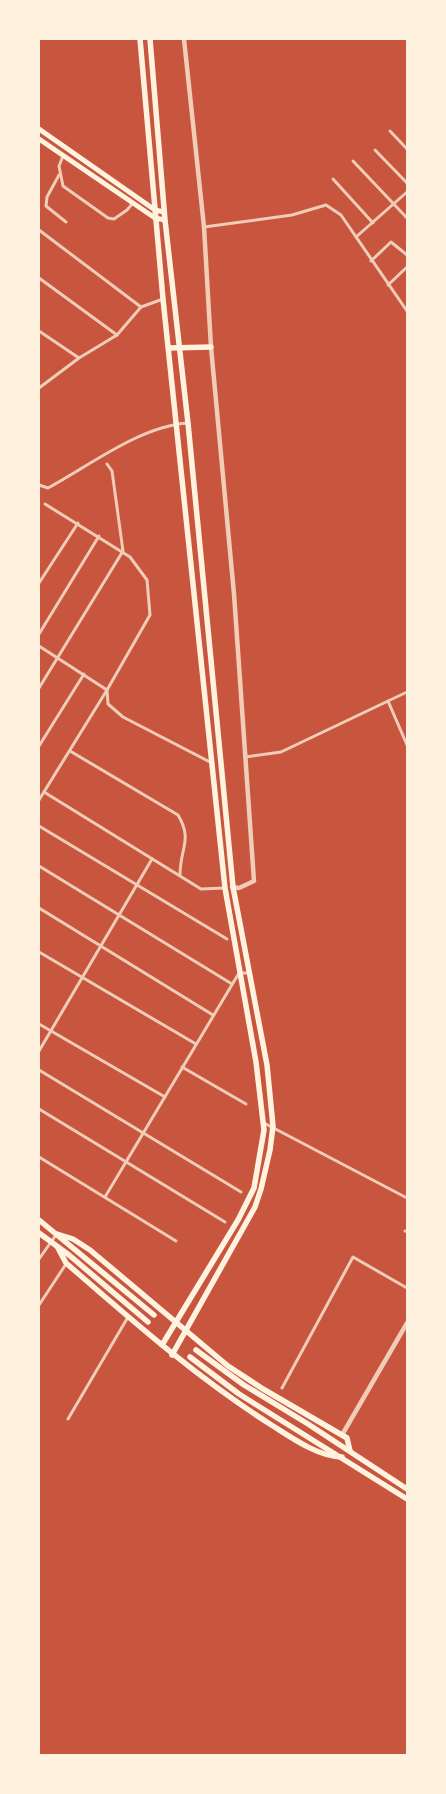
<svg xmlns="http://www.w3.org/2000/svg" width="446" height="1794" viewBox="0 0 446 1794" font-family="Merriweather,serif">
<style>
.lines{fill:none;stroke-linecap:round;stroke-linejoin:round}
.minor{stroke:#f1ccb7;stroke-width:3}
.tertiary{stroke:#f1ccb7;stroke-width:4.5}
.secondary{stroke:#fff3e0;stroke-width:5}
.primary{stroke:#fff3e0;stroke-width:5.5}
</style>
<rect width="100%" height="100%" fill="#c8553d"/>
<g class="lines">
<g class="minor">
<path d="M390,131L407,149"/>
<path d="M375,150L407,183"/>
<path d="M63,156L59,166L63,186L108,218L114,219L127,210L133,203"/>
<path d="M353,161L407,218"/>
<path d="M59,175L47,197L46,206L66,222"/>
<path d="M333,179L373,223"/>
<path d="M204,227L292,215L326,205L341,215L407,311"/>
<path d="M39,230L141,307"/>
<path d="M356,237L407,192"/>
<path d="M371,261L391,242L407,255"/>
<path d="M39,278L117,335"/>
<path d="M388,285L407,267"/>
<path d="M39,331L79,358"/>
<path d="M39,388L79,358L117,335L141,307L163,299"/>
<path d="M39,485L48,488C89,466 140,426 188,423"/>
<path d="M39,583L78,523"/>
<path d="M39,634L99,536"/>
<path d="M39,646L107,690L108,704L123,717L212,763"/>
<path d="M39,688L123,551L112,471L107,464"/>
<path d="M388,701L407,745"/>
<path d="M39,746L84,674"/>
<path d="M70,751L178,815C193,840 180,848 180,875"/>
<path d="M245,757L281,752L407,692"/>
<path d="M44,792L201,889L225,888"/>
<path d="M39,800L107,690L150,615L147,580L130,557L45,504"/>
<path d="M39,826L227,939"/>
<path d="M39,866L232,984"/>
<path d="M39,908L213,1015"/>
<path d="M39,952L196,1044"/>
<path d="M39,1024L165,1097"/>
<path d="M39,1051L152,859"/>
<path d="M182,1067L246,1104"/>
<path d="M39,1070L241,1192"/>
<path d="M39,1109L225,1222"/>
<path d="M264,1123L407,1198"/>
<path d="M39,1157L176,1241"/>
<path d="M105,1197L239,973H248"/>
<path d="M405,1231L407,1232"/>
<path d="M39,1259L56,1235"/>
<path d="M39,1305L66,1264"/>
<path d="M282,1388L353,1257L407,1288"/>
<path d="M68,1419L128,1317"/>
</g>
<g class="tertiary">
<path d="M184,39L204,227L211,347L234,594L254,881L239,888L232,887"/>
<path d="M342,1435L407,1323"/>
</g>
<g class="secondary">
<path d="M39,129L145,203L155,210L164,212"/>
<path d="M39,139L155,218L165,220"/>
</g>
<g class="primary">
<path d="M140,39L163,299L225,888L256,1062L264,1130L254,1188L238,1220L162,1345"/>
<path d="M150,39L165,220L188,423L233,887L267,1065L273,1126L270,1150L261,1189L255,1207L172,1355"/>
<path d="M169,348L211,347"/>
<path d="M39,1220L154,1315"/>
<path d="M39,1233L69,1255L148,1322"/>
<path d="M57,1234L73,1239L90,1250L228,1366L263,1389L347,1438L350,1451"/>
<path d="M58,1248L66,1263C134,1322 197,1378 273,1426C292,1438 319,1457 342,1457"/>
<path d="M196,1350L244,1385L308,1424L407,1489"/>
<path d="M190,1357L239,1394L407,1499"/>
</g>
</g>
<rect width="446" height="1794" fill="none" stroke="#fff3e0" stroke-width="80"/>
</svg>
